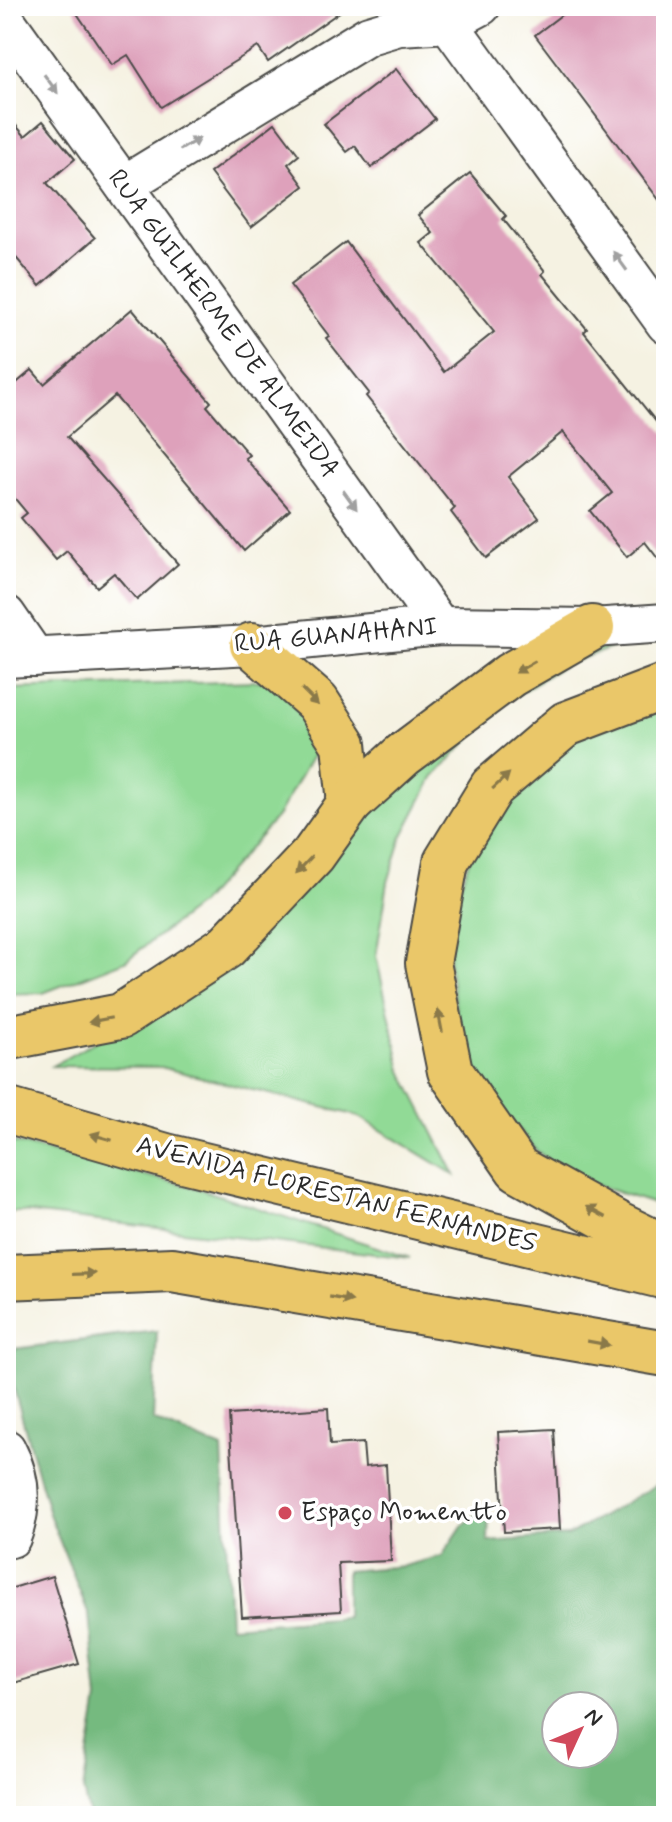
<svg xmlns="http://www.w3.org/2000/svg" width="672" height="1822" viewBox="0 0 672 1822" font-family="Mynerve,sans-serif">
<style>
.green{fill:#91da96;stroke:#5e8260;stroke-width:2}
.forest{fill:#74ba7f;stroke:#507255;stroke-width:2;fill-rule:evenodd}
.building{fill:#dea1bb}
.lines{fill:none;stroke-linecap:round;stroke-linejoin:round}
.street-casing{stroke:#494946;stroke-width:42}
.highway-casing{stroke:#494946;stroke-width:48}
.street{stroke:#fff;stroke-width:38}
.highway{stroke:#eac769;stroke-width:44}
.oneway{fill:#a0a0a0}
.oneway2{fill:#8a794a}
.poi-dot{fill:#d1495b;stroke:#fff;stroke-width:3}
.labels{text-anchor:middle;dominant-baseline:central;stroke-width:7;stroke-linejoin:round;paint-order:stroke}
.street-label{font-size:26px;fill:#2b2b2b;stroke:#fff}
.poi-label{font-size:26px;fill:#2b2b2b;stroke:#fff;text-anchor:start}
</style>
<rect width="100%" height="100%" fill="#fff"/>
<filter id="ink" filterUnits="userSpaceOnUse"><feTurbulence type="fractalNoise" baseFrequency=".0125" numOctaves="2"/><feDisplacementMap in="SourceGraphic" scale="16" xChannelSelector="R" yChannelSelector="G"/><feConvolveMatrix kernelMatrix="1 2 1 2 8 2 1 2 1" color-interpolation-filters="sRGB"/></filter>
<filter id="wash" filterUnits="userSpaceOnUse"><feTurbulence type="fractalNoise" baseFrequency=".006" numOctaves="4" result="noise"/><feDisplacementMap in="SourceGraphic" scale="32" xChannelSelector="R" yChannelSelector="G"/><feGaussianBlur stdDeviation="1.8" result="paint"/><feColorMatrix in="noise" values="0 0 0 0 0 0 0 0 0 0 0 0 0 0 0 0 0 1.4 0 .05"/><feComposite in="paint" operator="in"/></filter>
<g filter="url(#wash)">
<rect width="100%" height="100%" fill="#f5f2e2"/>
<g class="green">
<path d="M617,646L564,665L501,705L433,778L402,837L388,882L376,956L402,1071L455,1175L358,1116L160,1067L52,1066L195,985L361,803L572,651Z"/>
<path d="M283,680L304,707L317,747L277,817L200,904L125,961L43,993L6,994V689Z"/>
<path d="M666,696V1208L569,1176L537,1151L498,1106L462,1049L449,963L452,908L479,834L567,737Z"/>
<path d="M6,1141L197,1188L410,1258L22,1212H6Z"/>
</g>
<path class="forest" d="M157,1331L153,1420L222,1449L230,1626L346,1617V1571L404,1566L442,1556L462,1526L489,1505L488,1542L568,1536L666,1479V1816H89L83,1790L98,1700L89,1615L49,1514L6,1360V1350ZM556,1706H604V1754H556Z"/>
<g id="blocks">
<g class="building">
<path d="M72,6H348L268,62L258,47L161,107L128,55L112,65Z"/>
<path d="M573,6H666V209L535,35Z"/>
<path d="M396,69L435,119L371,168L355,146L347,152L324,124Z"/>
<path d="M6,114L25,136L43,121L75,159L47,183L95,238L40,286L6,246Z"/>
<path d="M275,123L299,155L288,164L304,186L251,227L210,173Z"/>
<path d="M470,173L506,216L503,219L545,271L542,274L587,329L584,332L666,434V569L645,542L627,557L590,511L612,493L563,432L508,477L539,518L486,558L451,512L455,508L366,396L369,393L326,338L329,336L290,285L346,242L444,372L494,332L421,243L433,233L418,215Z"/>
<path d="M132,309L211,402L207,406L249,455L245,458L290,510L244,551L115,396L67,437L178,564L137,600L114,573L97,587L67,551L56,560L21,518L27,513L6,488V392L32,370L44,384Z"/>
<path d="M328,1408L330,1445L363,1443L365,1467L386,1465L391,1561L338,1563L341,1611L242,1617L229,1415Z"/>
<path d="M554,1429L560,1529L504,1532L498,1432Z"/>
<path d="M52,1576L79,1664L6,1685V1590Z"/>
</g>
</g>
</g>
<g filter="url(#ink)">
<use href="#blocks" fill-opacity="0" stroke="#494946" stroke-width="2"/>
<g class="lines">
<g class="street-casing">
<g id="street">
<path d="M436,6L666,324"/>
<path d="M6,21L440,626"/>
<path d="M124,185L369,35L399,26L449,23L481,6"/>
<path d="M6,615L35,657"/>
<path d="M6,658L252,645L440,626L592,628L666,623"/>
<path d="M6,1449C22,1479 23,1507 11,1538L6,1539"/>
</g>
</g>
<g class="highway-casing">
<g id="highway">
<path d="M252,645L317,702L344,744L350,803"/>
<path d="M666,686L566,724L492,787L446,862L428,963L450,1071L518,1169L619,1225L666,1248"/>
<path d="M6,1038L121,1016L226,947L313,855L350,803L403,755L510,675L592,628"/>
<path d="M6,1110L166,1156L666,1277"/>
<path d="M6,1277L172,1270L666,1354"/>
</g>
</g>
<use href="#street" class="street"/>
<use href="#highway" class="highway"/>
</g>
<defs><path id="oneway-solid" d="M-6-.8H1V-3.2L6.5 0L1 3.2V.8H-6Z" transform="scale(2)"/></defs>
<g class="oneway">
<use href="#oneway-solid" transform="translate(51 84) rotate(54)"/>
<use href="#oneway-solid" transform="translate(190 144) rotate(-31)"/>
<use href="#oneway-solid" transform="translate(620 261) rotate(-126)"/>
<use href="#oneway-solid" transform="translate(350 500) rotate(54)"/>
</g>
<g class="oneway2">
<use href="#oneway-solid" transform="translate(525 667) rotate(150)"/>
<use href="#oneway-solid" transform="translate(310 697) rotate(45)"/>
<use href="#oneway-solid" transform="translate(501 781) rotate(-43)"/>
<use href="#oneway-solid" transform="translate(304 865) rotate(133)"/>
<use href="#oneway-solid" transform="translate(100 1020) rotate(169)"/>
<use href="#oneway-solid" transform="translate(440 1021) rotate(-101)"/>
<use href="#oneway-solid" transform="translate(101 1137) rotate(-164)"/>
<use href="#oneway-solid" transform="translate(596 1212) rotate(-151)"/>
<use href="#oneway-solid" transform="translate(84 1274) rotate(-2)"/>
<use href="#oneway-solid" transform="translate(341 1299) rotate(10)"/>
<use href="#oneway-solid" transform="translate(598 1343) rotate(10)"/>
</g>
</g>
<circle class="poi-dot" cx="285" cy="1513" r="8"/>
<g class="labels">
<g class="street-label">
<text transform="translate(223 324) rotate(54)">RUA GUILHERME DE ALMEIDA</text>
<text transform="translate(336 636) rotate(-5)">RUA GUANAHANI</text>
<text transform="translate(336 1195) rotate(14)">AVENIDA FLORESTAN FERNANDES</text>
</g>
<g class="poi-label">
<text x="301" y="1513">Espaço Momentto</text>
</g>
</g>
<rect width="672" height="1822" fill="none" stroke="#fff" stroke-width="32"/>
<g transform="translate(580 1730) rotate(46)"><circle r="38" fill="#ffffff" stroke="#aaaaaa" stroke-width="2"/>
<path d="M0-6L14 30L0 20L-14 30Z" fill="#d1495b"/>
<text y="-12" font-size="22" font-weight="bold" text-anchor="middle" fill="#2b2b2b">N</text>
</g>
</svg>
